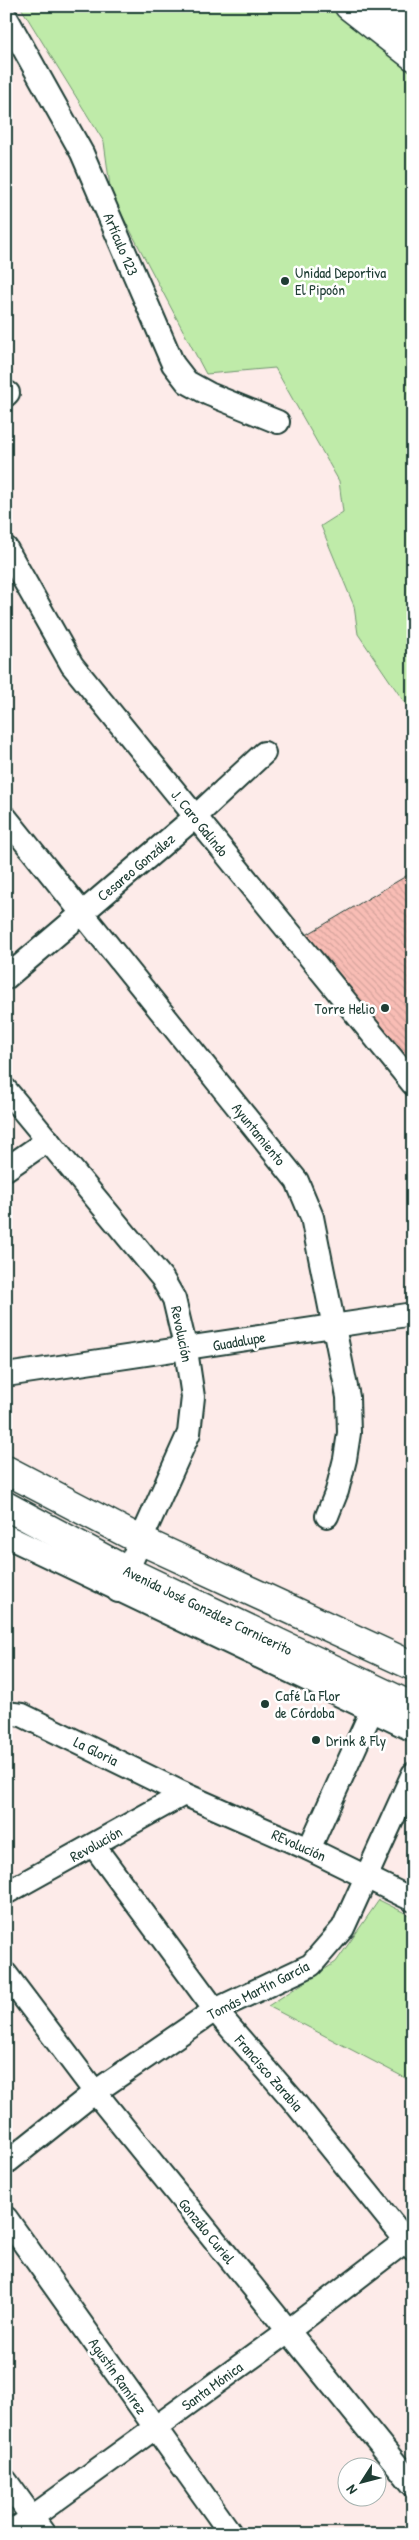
<svg xmlns="http://www.w3.org/2000/svg" width="419" height="2540" viewBox="0 0 419 2540" font-family="'Patrick Hand',sans-serif">
<style>
.green{fill:#bfeba9;stroke:#6f946e}
.building{fill:url(#building-back-hatch);stroke:#1f3d34}
.lines{fill:none;stroke-linecap:round;stroke-linejoin:round}
.street-casing{stroke:#1f3d34;stroke-width:26}
.secondary-casing{stroke:#1f3d34;stroke-width:31}
.street{stroke:#fff;stroke-width:22}
.secondary{stroke:#fff;stroke-width:28}
.poi-dot{fill:#1f3d34;stroke:#fff;stroke-width:2}
.labels{text-anchor:middle;dominant-baseline:central;stroke-width:5;stroke-linejoin:round;paint-order:stroke}
.street-label{font-size:15px;fill:#1f3d34;stroke:#fff}
.poi-label{font-size:15px;fill:#1f3d34;stroke:#fff;text-anchor:start}
</style>
<defs>
<pattern id="building-back-hatch" width="6" height="6" patternUnits="userSpaceOnUse" patternTransform="scale(1.25)"><rect width="6" height="6" fill="#f9bdb5"/><path d="M-1 5l2 2M0 0l6 6M5-1l2 2" fill="none" stroke="#d5a39c"/></pattern>
</defs>
<rect width="100%" height="100%" fill="#fdebe9"/>
<filter id="ink" filterUnits="userSpaceOnUse"><feTurbulence type="fractalNoise" baseFrequency=".02" numOctaves="2"/><feDisplacementMap in="SourceGraphic" scale="10" xChannelSelector="R" yChannelSelector="G"/><feConvolveMatrix kernelMatrix="1 2 1 2 8 2 1 2 1" color-interpolation-filters="sRGB"/></filter>
<g filter="url(#ink)">
<g class="green">
<path d="M20,6H331L413,65V715L358,634L354,606L321,526L343,512L339,481L275,368L206,374L111,194L104,142Z"/>
<path d="M379,1900L413,1917V2082L268,2006L336,1962Z"/>
</g>
<path class="building" d="M413,872V1078L303,937Z"/>
<g class="lines">
<g class="street-casing">
<g id="street">
<path d="M6,17L82,153L173,364L187,382L209,394L278,422"/>
<path d="M6,395L8,393"/>
<path d="M6,548L72,665L413,1084"/>
<path d="M6,818L297,1181L312,1217L348,1397L349,1433L345,1459L337,1491L327,1516"/>
<path d="M6,978L195,817L264,753"/>
<path d="M6,1090L162,1278L174,1299L186,1350L193,1397L189,1433L118,1591"/>
<path d="M6,1169L48,1140"/>
<path d="M6,1375L413,1314"/>
<path d="M6,1536L413,1730"/>
<path d="M6,1713L22,1715L184,1794L309,1849L413,1900"/>
<path d="M94,1846L215,2010L292,2099L413,2249"/>
<path d="M309,1849L371,1712"/>
<path d="M6,1893L184,1794"/>
<path d="M6,1974L95,2092L413,2485"/>
<path d="M6,2163L95,2092L215,2010L311,1965L343,1928L413,1774"/>
<path d="M6,2218L231,2534"/>
<path d="M6,2481L44,2534"/>
<path d="M9,2534L288,2331L413,2235"/>
</g>
</g>
<g class="secondary-casing">
<g id="secondary">
<path d="M349,6L413,56"/>
<path d="M384,6L413,27"/>
<path d="M6,1470L142,1541L413,1666"/>
<path d="M6,1506L127,1571L413,1707"/>
</g>
</g>
<use href="#street" class="street"/>
<use href="#secondary" class="secondary"/>
</g>
</g>
<g class="poi-dot">
<circle cx="285" cy="281" r="5"/>
<circle cx="385" cy="1008" r="5"/>
<circle cx="265" cy="1704" r="5"/>
<circle cx="316" cy="1740" r="5"/>
</g>
<g class="labels">
<g class="street-label">
<text transform="translate(121 244) rotate(67)">Artículo 123</text>
<text transform="translate(200 823) rotate(51)">J. Caro Galindo</text>
<text transform="translate(136 867) rotate(-40)">Cesareo González</text>
<text transform="translate(259 1134) rotate(51)">Ayuntamiento</text>
<text transform="translate(182 1334) rotate(78)">Revolución</text>
<text transform="translate(239 1341) rotate(-10)">Guadalupe</text>
<text transform="translate(208 1610) rotate(26)">Avenida José González Carnicerito</text>
<text transform="translate(96 1751) rotate(26)">La Gloria</text>
<text transform="translate(96 1844) rotate(-29)">Revolución</text>
<text transform="translate(299 1845) rotate(24)">REvolución</text>
<text transform="translate(258 1990) rotate(-27)">Tomás Martín García</text>
<text transform="translate(269 2073) rotate(49)">Francisco Zarabia</text>
<text transform="translate(207 2231) rotate(51)">Gonzálo Curiel</text>
<text transform="translate(118 2376) rotate(55)">Agustín Ramírez</text>
<text transform="translate(212 2386) rotate(-36)">Santa Mónica</text>
</g>
<g class="poi-label">
<text x="295" y="272">Unidad Deportiva<tspan x="295" dy="17">El Pipoón</tspan></text>
<text x="375" y="1008" text-anchor="end">Torre Helio</text>
<text x="275" y="1695">Café La Flor<tspan x="275" dy="17">de Córdoba</tspan></text>
<text x="326" y="1740">Drink &amp; Fly</text>
</g>
</g>
<rect width="419" height="2540" fill="none" stroke="#fff" stroke-width="25"/>
<rect x="12" y="12" width="394" height="2515" fill="none" stroke="#1f3d34" stroke-width="2" filter="url(#ink)"/>
<g transform="translate(362 2482) rotate(234)"><circle r="24" fill="#ffffff" stroke="#a5b1ae"/>
<path d="M0-4L9 19L0 12L-9 19Z" fill="#1f3d34"/>
<text y="-8" font-size="14" font-weight="bold" text-anchor="middle" fill="#1f3d34">N</text>
</g>
</svg>
